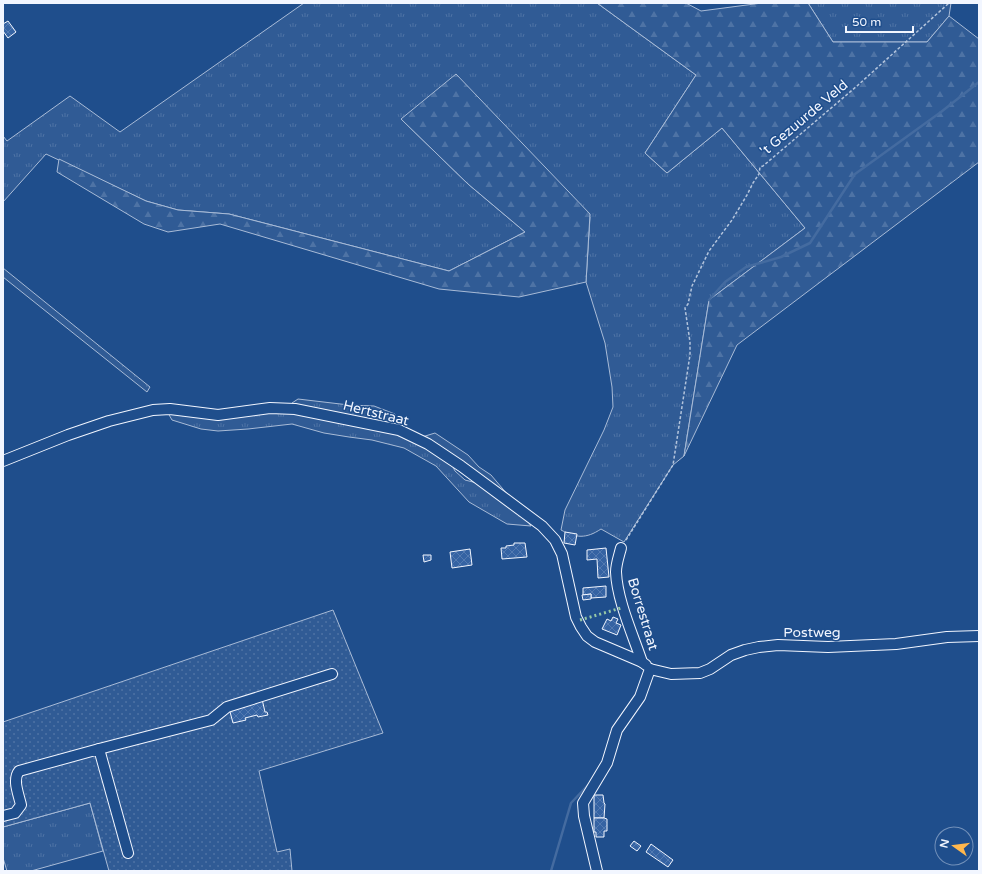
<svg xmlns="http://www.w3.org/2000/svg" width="982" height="874" viewBox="0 0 982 874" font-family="'Varela Round',sans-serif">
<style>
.grass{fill:url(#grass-tufts);stroke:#a8bbd7}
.forest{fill:url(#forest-firs);stroke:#a8bbd7}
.park{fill:url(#park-dots);stroke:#a8bbd7}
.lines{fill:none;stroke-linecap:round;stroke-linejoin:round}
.stream{stroke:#446ba0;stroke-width:2.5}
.building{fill:url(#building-cross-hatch);stroke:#f2f6ff}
.minor-casing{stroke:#f2f6ff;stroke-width:12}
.path{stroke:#b3c4dc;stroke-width:1.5;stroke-dasharray:3 2;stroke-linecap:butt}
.minor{stroke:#1f4e8c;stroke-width:10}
.hedge{stroke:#97c8a6;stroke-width:3;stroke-dasharray:2 3;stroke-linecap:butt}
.labels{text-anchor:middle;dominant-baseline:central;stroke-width:3;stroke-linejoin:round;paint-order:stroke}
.street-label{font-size:14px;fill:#f2f6ff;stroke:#1f4e8c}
</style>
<defs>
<pattern id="grass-tufts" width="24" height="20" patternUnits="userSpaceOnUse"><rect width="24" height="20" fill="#305b95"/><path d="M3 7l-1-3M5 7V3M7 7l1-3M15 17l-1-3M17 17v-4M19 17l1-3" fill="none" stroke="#4e73a5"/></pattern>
<pattern id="forest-firs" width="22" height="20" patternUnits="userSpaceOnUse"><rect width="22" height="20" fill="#305b95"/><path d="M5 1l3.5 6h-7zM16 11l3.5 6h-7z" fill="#4e73a5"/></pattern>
<pattern id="park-dots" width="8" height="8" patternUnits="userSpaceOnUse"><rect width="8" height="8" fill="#305b95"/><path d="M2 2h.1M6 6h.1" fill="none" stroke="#4e73a5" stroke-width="1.8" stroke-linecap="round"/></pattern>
<pattern id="building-cross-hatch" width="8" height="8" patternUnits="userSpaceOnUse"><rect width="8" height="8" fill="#3563a3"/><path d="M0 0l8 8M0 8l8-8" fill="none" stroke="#537ab1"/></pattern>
</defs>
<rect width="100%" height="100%" fill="#1f4e8c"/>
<g class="grass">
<path d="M304,3H597L696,75L645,153L667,173L722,128L805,228L709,300L684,456L673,465L624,542L601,529C586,539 576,538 561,530L565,510L604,430L613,407L612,387L605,343L586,282L590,217L401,119L468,184L525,232L449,271L229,214L178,210L146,201L46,154L3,202V136L7,141L70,96L120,132Z"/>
<path d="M808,3H951L949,16L927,42H833Z"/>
<path d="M3,268L150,387L147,392L3,277Z"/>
<path d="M298,399L349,405L374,406L395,414L394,422L385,423L292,405V403Z"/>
<path d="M282,410L391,430L425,447L452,465L455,471L465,480L481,484L526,519L531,526L507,524L469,502L436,466L404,448L372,440L349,437L324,433L292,424L248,429L218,431L201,429L172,420L168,413Z"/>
<path d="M435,433L468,455L479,467L491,475L508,495L422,437Z"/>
<path d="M90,803L103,851L31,871H7L3,858V827Z"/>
</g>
<g class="forest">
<path d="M597,3H686L701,11L762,3H808L833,42H927L949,16L979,39V162L737,345L684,456L709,300L805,228L722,128L667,173L645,153L696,75Z"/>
<path d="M456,74L590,214L586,282L519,297L439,289L220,224L168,232L144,224L57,172L59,159L146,201L178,210L229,214L449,271L525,232L468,184L401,119Z"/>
</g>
<path class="park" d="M333,610L383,733L259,771L277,852L290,849L292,871H109L90,803L3,827V722Z"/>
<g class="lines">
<g class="stream">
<path d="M709,300L725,282L746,267L781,257L810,243L855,174L941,112L979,82"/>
<path d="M551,871L571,803L589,784"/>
</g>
</g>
<g class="building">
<path d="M8,21L16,32L8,38L3,31V24Z"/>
<path d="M565,532L577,534L575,545L564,543Z"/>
<path d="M514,543H525L527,557L502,559L501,548H506V546L514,545Z"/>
<path d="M606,548L609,577L598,578L597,559L587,560V550Z"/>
<path d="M470,549L472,565L452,568L450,552Z"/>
<path d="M423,555H431V560L424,562Z"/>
<path d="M606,586V597L591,598V594L583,595V588Z"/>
<path d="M591,594V599L583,600L582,595Z"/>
<path d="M613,617L618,619L616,623L621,625L617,635L602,629L607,619L611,621Z"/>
<path d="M262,699L265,712H267L268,715L258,717L257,715L245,718L246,720L233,723L229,708Z"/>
<path d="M594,795H603L604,803L605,804L604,818H594Z"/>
<path d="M594,818H604L607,819V831H604V837H596V832H594Z"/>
<path d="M634,841L641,846L637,851L630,846Z"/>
<path d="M651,844L673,860L668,867L646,852Z"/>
</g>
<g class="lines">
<g class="minor-casing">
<g id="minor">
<path d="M3,461L68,435L109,421L153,410L170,409L218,415L270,408L295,409L399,430L428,444L461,466L542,526L555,540L562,554L576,617L581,627L587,636L595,642L642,662"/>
<path d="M621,548C619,556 616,564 616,572C617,600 633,635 642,662L646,665"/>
<path d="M650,669L671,674L700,673L710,669L731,655L745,650L759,647L778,645L828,647L896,644L947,637L979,636"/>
<path d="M99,749L211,720L227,707L332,674"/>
<path d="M3,816L15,813L21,805C19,795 12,780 19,771L99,749L128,853"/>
<path d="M597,871L584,816L583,803L607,763L617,730L640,697L650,669"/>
</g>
</g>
<path class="path" d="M626,540L673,465L690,355V342L685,308L688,304L692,286L709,251L732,220L747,195L753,183L759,174L760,167L763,166L857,86L949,3"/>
<use href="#minor" class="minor"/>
<path class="hedge" d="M580,620L621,608"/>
</g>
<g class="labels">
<g class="street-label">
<text transform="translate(804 118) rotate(-40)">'t Gezuurde Veld</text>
<text transform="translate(376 413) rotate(14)">Hertstraat</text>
<text transform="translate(643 614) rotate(73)">Borrestraat</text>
<text x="812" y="632">Postweg</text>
</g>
</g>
<rect width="982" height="874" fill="none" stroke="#f2f6ff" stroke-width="8"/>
<g transform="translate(954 846) rotate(284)"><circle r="19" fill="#1f4e8c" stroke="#7391ba"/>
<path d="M0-3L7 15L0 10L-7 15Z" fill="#ffb74d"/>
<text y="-6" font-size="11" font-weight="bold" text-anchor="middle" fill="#f2f6ff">N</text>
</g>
<path d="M846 26v6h67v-6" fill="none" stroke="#f2f6ff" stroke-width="2"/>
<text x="852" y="26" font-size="12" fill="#f2f6ff" stroke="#1f4e8c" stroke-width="3" paint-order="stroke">50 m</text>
</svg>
